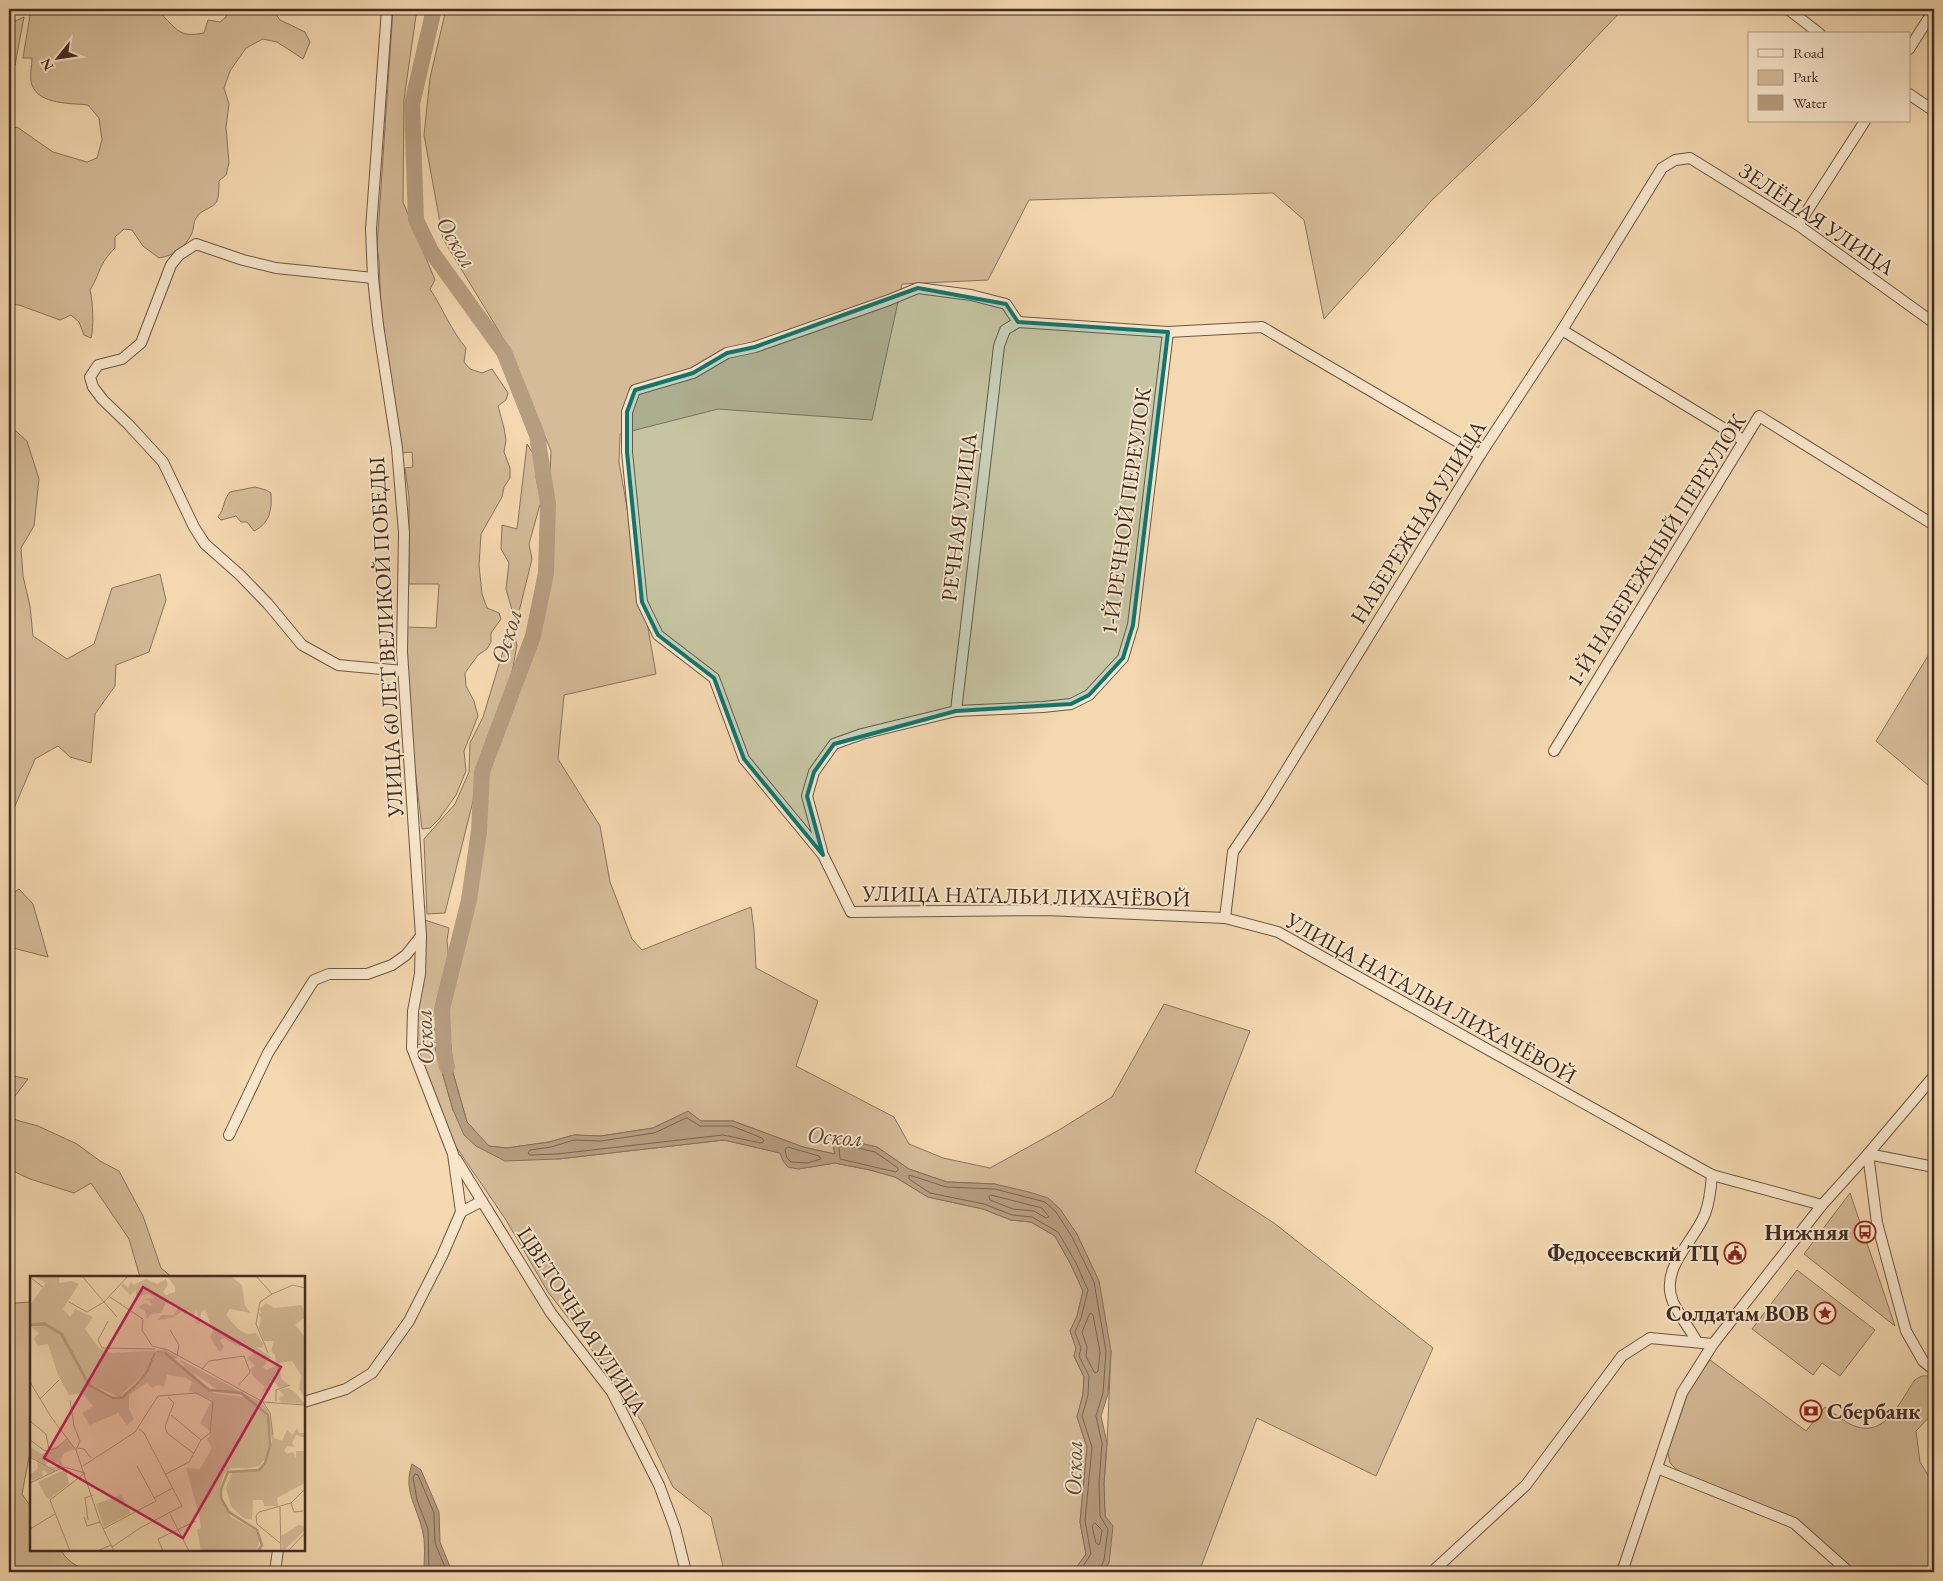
<svg xmlns="http://www.w3.org/2000/svg" width="1943" height="1581" viewBox="0 0 1943 1581" font-family="'EB Garamond',serif">
<style>
.green{fill:#d5bb98;stroke:#8a735e}
.water{fill:#b79d80;stroke:#876f5b}
.lines{fill:none;stroke-linecap:round;stroke-linejoin:round}
.shore{stroke:#7c6452;stroke-width:1}
.river{stroke:#b79d80;stroke-width:16}
.street-casing{stroke:#6d5646;stroke-width:12}
.street{stroke:#f8e6cc;stroke-width:10}
.marked{fill:#0f766e;fill-opacity:0.2;stroke:#0f766e;stroke-width:4;stroke-linejoin:round}
.labels{text-anchor:middle;dominant-baseline:central;stroke-width:4;stroke-linejoin:round;paint-order:stroke}
.street-label{font-size:22px;fill:#402b23;stroke:#f8e6cc}
.poi-label{font-size:22px;font-weight:bold;fill:#402b23;stroke:#f8e6cc;text-anchor:end}
.water-label{font-size:24px;font-style:italic;fill:#5e483a;stroke:#f8e6cc}
.inset-river{fill:none;stroke:#b79d80;stroke-width:2.5}
.inset-road{fill:none;stroke:#ac9378;stroke-width:1}
.view{fill:#c2185b;fill-opacity:0.15;stroke:#c2185b;stroke-width:2.5}
.inset-edge{fill:none;stroke:#402b23;stroke-width:2.5}
</style>
<rect width="100%" height="100%" fill="#f4d8b0"/>
<filter id="stains"><feTurbulence type="fractalNoise" baseFrequency=".004" numOctaves="4"/><feColorMatrix values="0 0 0 0 .2 0 0 0 0 .09 0 0 0 0 .02 0 0 0 .5 -.17"/></filter>
<radialGradient id="worn" r=".72"><stop offset=".6" stop-color="#630" stop-opacity="0"/><stop offset="1" stop-color="#630" stop-opacity=".3"/></radialGradient>
<g class="green">
<path d="M31,9H160C161,14 165,18 169,22C181,35 187,36 204,33L208,20L220,22L226,17V9H272L280,20L305,32L310,42L303,59L277,42L263,39L246,48L230,71L224,88L229,104L226,127L229,163L226,175L219,181C219,187 219,195 217,201C213,209 201,209 196,218C193,222 194,228 192,233C186,247 173,256 159,258L143,246L132,230L124,229L115,237V248C98,265 101,272 90,290C93,302 94,327 91,338L84,335L79,322L71,315L60,320L19,305L9,304V308V130L17,127L53,152L87,162L97,158L102,140L99,118L88,105C72,103 39,105 32,85C29,78 32,66 32,58H23Z"/>
<path d="M393,9H417L404,99L403,202L435,280L430,289C443,309 451,330 466,348L464,362L470,369L482,373L492,369L508,393L506,400L498,406L504,428L506,440L504,452L510,468V478L504,487L502,497L481,534L479,565L482,594L487,608L499,613L501,619L491,633V642L487,649L478,655L465,673L466,686L474,701L478,716L464,751L466,771L456,795L439,819L430,828L422,829L410,725L406,627L436,628L439,584H409V497L405,468L413,467L412,452L402,453L381,309L379,261L377,247Z"/>
<path d="M446,9H1623L1534,103L1431,201L1324,319L1304,220L1273,193L1029,200L988,280L902,284L872,420L718,409L620,434L619,462L656,674L564,695L558,759L600,826L610,882L632,939L642,950L751,907L754,930L756,968L818,1001L796,1066L894,1117L909,1144L943,1158L990,1168L1059,1130L1112,1097L1164,1004L1250,1031L1195,1172L1274,1223L1433,1348L1376,1476L1257,1418L1199,1572H1099L1105,1516L1104,1483L1107,1443L1111,1351L1077,1234L995,1184L947,1182L909,1169L877,1147L831,1137L835,1154L803,1147L733,1121H701L688,1112L653,1128L601,1136L574,1135L549,1142L507,1148L488,1146L467,1122L453,1073L451,1045L442,1009L469,900L479,831L482,772L533,636L546,573L551,451L503,338L443,239L424,135L430,78Z"/>
<path d="M24,17L15,65L9,70V24Z"/>
<path d="M9,425L27,441L39,479L34,526L21,548L23,576L30,606L33,636L67,659L94,644L112,588L160,574L166,600L149,652L116,665L115,686L95,714L91,763L70,757L58,746L35,759L12,813L9,816Z"/>
<path d="M527,444L536,458V478L541,501L529,544L532,559L516,624L506,589L509,563L501,549L502,525L517,529Z"/>
<path d="M255,487L266,490L271,493C272,510 270,523 254,531L247,522H241L236,516L221,520L218,517C225,508 223,500 230,492Z"/>
<path d="M514,635L517,645L510,683L481,769L445,913L427,914L424,839L455,804L469,772L470,743L483,717L504,648Z"/>
<path d="M1934,646V790L1876,741Z"/>
<path d="M19,889L33,904L48,957L9,947V896Z"/>
<path d="M425,920L449,928L447,940L450,973L431,1021L440,1042L413,1045Z"/>
<path d="M435,1047L453,1110L476,1146L558,1159L724,1140L781,1153L798,1169L835,1163L870,1170L895,1177L928,1197L983,1209L1011,1220L1031,1222L1055,1236L1071,1265L1083,1291L1077,1316L1070,1331L1076,1348L1074,1356L1084,1377L1083,1394L1077,1417L1087,1447L1080,1522L1086,1554L1073,1572H719L723,1566L711,1517L673,1487L642,1422L583,1337L548,1292L506,1220L444,1129L416,1049Z"/>
<path d="M9,1075L28,1079L9,1104Z"/>
<path d="M9,1118L38,1126L77,1144L100,1161L119,1171L143,1216L161,1268L172,1277H140L129,1239L91,1183L74,1193L30,1179L9,1169Z"/>
<path d="M1850,1193L1895,1326L1804,1254Z"/>
<path d="M1797,1270L1875,1330L1840,1376L1822,1363L1813,1375L1752,1329Z"/>
<path d="M9,1299L15,1303L31,1302V1447L22,1494L31,1507V1550H61C69,1565 82,1569 98,1572H9Z"/>
<path d="M1710,1360L1806,1431L1825,1407C1832,1412 1840,1418 1848,1423C1883,1442 1898,1405 1914,1381C1921,1375 1926,1374 1934,1379V1412L1916,1431L1920,1462L1934,1485V1572H1855L1796,1519L1688,1476L1675,1468L1670,1463L1667,1449L1686,1393Z"/>
</g>
<g class="water">
<path d="M451,1045L453,1073L467,1122L489,1146L507,1148L549,1142L574,1135L601,1136L653,1128L688,1111L701,1121H733L803,1147L835,1154L831,1137L877,1147L909,1169L947,1182L995,1184L1029,1192L1048,1198L1060,1209L1077,1234L1099,1281L1111,1351L1108,1394L1101,1416L1107,1443L1104,1483L1105,1516L1113,1526L1109,1563L1103,1572H1073L1086,1554L1080,1522L1087,1447L1077,1417L1083,1394L1084,1377L1074,1356L1076,1348L1070,1331L1077,1316L1083,1291L1071,1265L1055,1236L1031,1222L1011,1220L983,1209L928,1197L895,1177L870,1170L835,1163L798,1169L788,1167L783,1161L780,1153L724,1140L558,1159L505,1161L476,1146L464,1135L453,1110L435,1047Z"/>
<path d="M412,1464L421,1470L439,1512L440,1542L452,1572H424C424,1559 426,1542 422,1529C416,1504 403,1490 412,1464Z"/>
</g>
<g class="lines">
<g class="shore">
<path d="M687,1118L700,1126H732L762,1138L764,1141L761,1143L723,1135L557,1154L530,1155L528,1153L530,1150L551,1147L574,1140L601,1141L654,1133Z"/>
<path d="M841,1144L875,1152L898,1168V1170L896,1172L840,1159L839,1147Z"/>
<path d="M788,1147L819,1156L821,1159L807,1163L791,1162L787,1158L785,1150Z"/>
<path d="M991,1195L1042,1208L1049,1217L1046,1218L1034,1211L1013,1209L990,1200L989,1197Z"/>
<path d="M1091,1313L1093,1315L1100,1352L1098,1371L1096,1373L1094,1372L1086,1356L1087,1347L1082,1332L1089,1315Z"/>
<path d="M1095,1523L1102,1530L1100,1543L1099,1545L1096,1543L1092,1526Z"/>
<path d="M429,1572L428,1529L417,1500L413,1477L415,1474L418,1475L434,1513L435,1543L447,1572"/>
<path d="M1079,1572L1091,1554L1085,1521L1092,1447L1082,1416L1088,1395L1089,1376L1079,1356L1081,1348L1075,1332L1081,1318L1088,1290L1076,1263L1058,1232L1032,1217L1012,1215L984,1204L930,1193L909,1179V1175L946,1187L995,1189L1045,1202L1056,1212L1072,1237L1094,1282L1106,1351L1103,1393L1096,1416L1102,1443L1099,1483L1100,1516L1108,1529L1104,1560L1099,1572"/>
</g>
<path class="river" d="M434,9L412,104L416,220L431,251L504,352L537,435L548,504L546,573L533,636L482,772L479,831L469,900L442,1009L444,1053L447,1067"/>
<g class="street-casing">
<g id="street">
<path d="M1788,9L1820,34"/>
<path d="M1909,49L1934,10"/>
<path d="M1909,94L1934,111"/>
<path d="M1798,225L1865,121"/>
<path d="M373,278L276,268L243,260L196,244L179,255L171,265L141,343L122,359L98,365L90,377L93,387L103,400L128,424L163,462L194,527L205,544L240,575L268,604L302,645L338,665L403,671"/>
<path d="M1018,322L1006,304L971,295L918,288L889,300L755,347L727,353L693,373L635,390L627,412V452L642,602L658,635L714,678L744,759L823,855L851,912L1046,910L1225,918L1278,932L1712,1175L1822,1205"/>
<path d="M1562,330L1743,440"/>
<path d="M956,711L999,346L1005,330L1018,322L1168,332L1262,327L1480,455"/>
<path d="M1554,751L1759,416L1934,525"/>
<path d="M822,851L807,796L814,772L834,744L862,734L956,711L1043,707L1071,704L1089,695L1123,658L1133,625L1168,332"/>
<path d="M1225,918L1233,852L1265,805L1480,455L1562,330L1662,168L1675,160L1690,158L1798,225L1934,323"/>
<path d="M229,1135L268,1053L314,980L329,974H367L392,965L406,955L421,936"/>
<path d="M456,1159L551,1313L612,1392L659,1485L675,1528L686,1572"/>
<path d="M1934,1167L1868,1154L1877,1223L1906,1331L1923,1361L1934,1370"/>
<path d="M461,1212L482,1201"/>
<path d="M1697,1342C1690,1329 1679,1315 1673,1302C1659,1268 1694,1242 1705,1214C1710,1201 1711,1188 1712,1175"/>
<path d="M304,1402L346,1389L372,1373L409,1321L442,1256L461,1212L453,1154L412,1048L413,1011L420,974L421,936L402,652L404,533L397,448L378,325L373,278L371,229L387,9"/>
<path d="M1657,1468L1794,1523L1849,1572"/>
<path d="M275,1572L278,1550"/>
<path d="M1432,1572L1526,1485L1622,1356L1650,1338L1713,1344"/>
<path d="M1622,1572L1682,1393L1713,1344L1822,1205L1868,1154L1934,1076"/>
</g>
</g>
<use href="#street" class="street"/>
</g>
<path class="marked" d="M918,288L1006,304L1018,322L1168,332L1133,625L1123,658L1089,695L1071,704L956,711L834,744L814,772L807,796L823,855L744,759L714,678L658,635L642,602L627,452V412L635,390L693,373L727,353L755,347Z"/>
<defs>
<g id="bus-ring" transform="scale(1.125)"><circle r="9.5" fill="#f8e6cc" stroke="#8f2418" stroke-width="1.5"/><path d="M-5-6H5V4H4V6H2V4H-2V6H-4V4H-5ZM-3.5-4V0h7V-4ZM-3.5 1.2v1.5H-2V1.2ZM2 1.2v1.5H3.5V1.2Z" fill="#8f2418"/></g>
<g id="civic-ring" transform="scale(1.125)"><circle r="9.5" fill="#f8e6cc" stroke="#8f2418" stroke-width="1.5"/><path d="M-.6-6.5H3V-4.5H.6V-3L4-1V1h2V6H-6V1h2V-1L-.6-3ZM-1.2 2.5V6h2.4V2.5Z" fill="#8f2418"/></g>
<g id="sight-ring" transform="scale(1.125)"><circle r="9.5" fill="#f8e6cc" stroke="#8f2418" stroke-width="1.5"/><path d="M0-6L1.8-2.2L6-1.7L2.9 1.2L3.7 5.4L0 3.3L-3.7 5.4L-2.9 1.2L-6-1.7L-1.8-2.2Z" fill="#8f2418"/></g>
<g id="bank-ring" transform="scale(1.125)"><circle r="9.5" fill="#f8e6cc" stroke="#8f2418" stroke-width="1.5"/><path d="M-6-4H6V4H-6ZM0-2.3a2.3 2.3 0 1 0 0 4.6a2.3 2.3 0 1 0 0-4.6Z" fill="#8f2418"/></g>
</defs>
<g fill-rule="evenodd">
<use href="#bus-ring" x="1865" y="1232"/>
<use href="#civic-ring" x="1735" y="1253"/>
<use href="#sight-ring" x="1825" y="1313"/>
<use href="#bank-ring" x="1811" y="1411"/>
</g>
<g class="labels">
<g class="street-label">
<text transform="translate(1817 219) rotate(34)">ЗЕЛЁНАЯ УЛИЦА</text>
<text transform="translate(1126 511) rotate(-82)">1-Й РЕЧНОЙ ПЕРЕУЛОК</text>
<text transform="translate(959 517) rotate(-83)">РЕЧНАЯ УЛИЦА</text>
<text transform="translate(1418 522) rotate(-58)">НАБЕРЕЖНАЯ УЛИЦА</text>
<text transform="translate(1656 550) rotate(-58)">1-Й НАБЕРЕЖНЫЙ ПЕРЕУЛОК</text>
<text transform="translate(386 637) rotate(-93)">УЛИЦА 60 ЛЕТ ВЕЛИКОЙ ПОБЕДЫ</text>
<text transform="translate(1026 896) rotate(1)">УЛИЦА НАТАЛЬИ ЛИХАЧЁВОЙ</text>
<text transform="translate(1431 998) rotate(29)">УЛИЦА НАТАЛЬИ ЛИХАЧЁВОЙ</text>
<text transform="translate(582 1321) rotate(57)">ЦВЕТОЧНАЯ УЛИЦА</text>
</g>
<g class="poi-label">
<text x="1849" y="1232">Нижняя</text>
<text x="1719" y="1253">Федосеевский ТЦ</text>
<text x="1809" y="1313">Солдатам ВОВ</text>
<text x="1827" y="1411" text-anchor="start">Сбербанк</text>
</g>
<g class="water-label">
<text transform="translate(457 242) rotate(59)">Оскол</text>
<text transform="translate(506 636) rotate(-73)">Оскол</text>
<text transform="translate(424 1037) rotate(-93)">Оскол</text>
<text transform="translate(835 1136) rotate(4)">Оскол</text>
<text transform="translate(1073 1468) rotate(-89)">Оскол</text>
</g>
</g>
<g transform="translate(30 1276)">
<rect width="275" height="275" fill="#f4d8b0"/>
<path d="M3,0H29V7L42,5L49,8L33,33L40,41L45,33L63,41L55,53L69,72L82,77L136,74L149,82L144,83L157,93L149,83L232,127L238,135L244,162L252,165L257,154L263,159L267,152L269,157H274L275,162L266,159L262,167L265,171L257,170L254,175L257,178L263,176L266,182V175H275V207L247,222L248,230H234L233,224H223L222,244L213,242L201,230L196,212L203,195L227,193L235,189L242,165L238,138L213,117L191,116L164,97L168,106L184,117L218,122L237,140L239,168L235,183L229,190L219,192H201L194,198L190,212L192,226L201,241L226,255L230,264L226,275H171L167,254L171,252L169,239L156,192L170,193L182,172L177,164L181,156L170,147L182,124L159,115L162,106L156,102L137,99L134,111L128,109L122,112L117,107L99,119V133L104,143L97,149L88,137L60,149L52,137L63,130L52,117L39,119L28,99L18,68L8,70L4,63L9,57L0,50H15L30,59L59,110L88,123L97,119L119,95L126,76L115,97L89,121L60,108L33,57L15,46L0,47V29L16,7ZM137,0H201L212,9L215,30L221,37L200,33L196,39L208,53L217,58L226,57L233,68L232,72L226,71L241,81L233,91L236,94L246,90L245,79L241,75L244,65H234L229,52L231,42L228,36L232,38L229,33L236,27L244,32L272,29L275,41L265,49L275,61V122L269,113L271,99L262,85L249,87L251,102L259,109L249,112L245,106L240,105V114L232,116L235,111L223,100L220,93L225,90L217,82L224,77L220,75V71L207,70L194,62L190,64L194,71L190,76L180,61L183,56L175,33L171,36L170,48L165,47L168,43L166,32L164,40L158,34L155,39L153,35L142,42L127,44L132,39H143L148,33L140,25L136,27L131,37L121,38L117,43L115,35L108,31L115,27L123,31L119,24L113,23L125,22L119,18L106,21V14L100,19L91,10L93,7L98,12L101,5L103,9L116,3L127,8L136,3L138,9L133,16L136,19L145,16V11ZM258,112L265,116L275,128L251,126L249,122L254,119L249,114ZM38,164L45,173L34,177L31,184L33,191L25,194L20,191H29L28,187L17,186L16,190L0,180V171L12,178ZM7,186L24,195L17,198L15,194L12,195L13,200L2,205L0,199L8,192ZM36,193L39,208L19,223L16,221L8,206ZM91,219L101,237L74,251L66,228ZM269,249L275,251V254L253,275L251,260Z" fill="#d5bb98"/>
<path d="M15,46L33,57L60,108L83,121L92,120L105,108L115,97L124,77L128,75L137,77L126,76L119,95L109,107L93,123H83L58,110L30,59L15,50H0V47Z" fill="#b79d80"/>
<path class="inset-river" d="M135,77L179,114L211,117L238,139L240,169L235,187L229,194L198,196L191,213V222L199,236L227,254L232,269L228,275"/>
<path class="inset-road" d="M52,0L74,26L98,0M226,0L242,18L230,26L226,48L238,77M0,1L13,11M242,18L263,9L275,12M80,21L113,43L112,54L122,70L138,74L233,126L240,137L243,159M39,26L57,36L74,26L87,41M78,45L68,64L72,72L125,73M140,54L149,69L147,80M172,93L179,85L214,80L220,96L208,110M0,106L21,141L46,174L70,246L84,275M138,121L144,127L135,150L137,157L163,177M10,123L29,104M40,124L44,150L50,165L46,174M246,125V114L260,109M233,126L275,129M0,145L16,158L19,174M0,164L15,175L27,172L38,162M48,172L54,173L61,182M0,181L25,195M53,190L105,156L128,120L166,117L183,126L180,157L171,164M136,198L159,186L171,164L141,139M0,207L34,191L55,197L20,224L40,275M124,222L143,212M261,227L264,236L273,235M250,231L251,275M140,238L159,275M54,241L57,250L70,246M58,244L55,222L63,219M0,253L25,238M73,253L126,225L107,190M250,267L227,248L226,240L229,236L261,227L275,213M82,271L110,252L152,230L114,157L109,153M67,275L81,269M133,275L128,263L166,245M258,275L275,257"/>
<path class="view" d="M113,11L251,91L153,262L14,182Z"/>
<rect width="275" height="275" class="inset-edge"/>
</g>
<rect width="1943" height="1581" fill="none" stroke="#f4d8b0" stroke-width="30"/>
<rect x="10" y="10" width="1923" height="1561" fill="none" stroke="#402b23" stroke-width="2.5"/>
<rect x="15" y="15" width="1913" height="1551" fill="none" stroke="#402b23"/>
<rect x="1748" y="32" width="162" height="90" fill="#f8e6cc" stroke="#ae9b88"/>
<rect x="1758" y="49" width="25" height="8" fill="#f8e6cc" stroke="#ae9b88"/>
<text x="1793" y="58" font-size="15" fill="#402b23">Road</text>
<rect x="1758" y="70" width="25" height="15" fill="#d5bb98" stroke="#ae9b88"/>
<text x="1793" y="82" font-size="15" fill="#402b23">Park</text>
<rect x="1758" y="95" width="25" height="15" fill="#b79d80" stroke="#ae9b88"/>
<text x="1793" y="108" font-size="15" fill="#402b23">Water</text>
<g transform="translate(58 58) rotate(240)" stroke="#f8e6cc" stroke-width="4" paint-order="stroke">
<path d="M0-4L9 19L0 12L-9 19Z" fill="#402b23"/>
<text y="-8" font-size="14" font-weight="bold" text-anchor="middle" fill="#402b23">N</text>
</g>
<rect width="100%" height="100%" filter="url(#stains)"/>
<rect width="100%" height="100%" fill="url(#worn)"/>
</svg>
